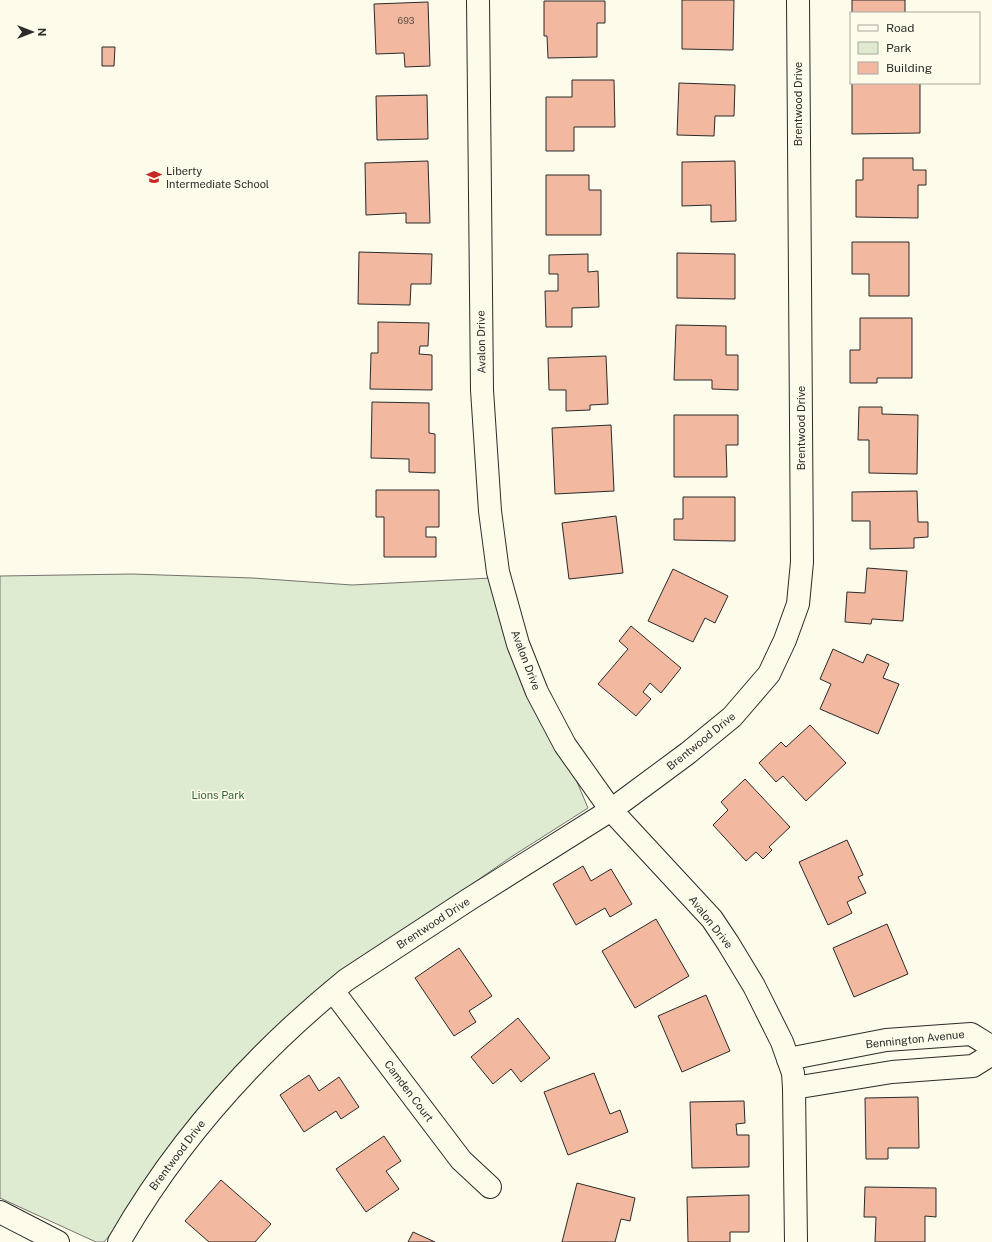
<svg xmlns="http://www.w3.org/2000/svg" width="992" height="1242" viewBox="0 0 992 1242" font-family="'Public Sans',sans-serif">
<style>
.green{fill:#deebd1;stroke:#74746e}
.building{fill:#f2b8a0;stroke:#2b2b2b}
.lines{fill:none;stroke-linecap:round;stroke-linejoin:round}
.minor-casing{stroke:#2b2b2b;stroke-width:24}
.minor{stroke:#fdfbea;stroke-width:22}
.labels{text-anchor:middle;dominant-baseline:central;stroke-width:3;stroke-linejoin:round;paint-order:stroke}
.number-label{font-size:9px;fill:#5d4e48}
.street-label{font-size:11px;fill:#2b2b2b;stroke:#fdfbea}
.poi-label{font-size:11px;fill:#2b2b2b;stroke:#fdfbea;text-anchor:start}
.park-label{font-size:11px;fill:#34623c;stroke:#fdfbea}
</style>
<rect width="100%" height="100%" fill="#fdfbea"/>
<path class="green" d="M132,574L253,578L352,585L491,578L588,808L511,857L306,999L104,1242H96L0,1198V576Z"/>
<g class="building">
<path d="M682,0H734L733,50L682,49Z"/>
<rect x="852" y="0" width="53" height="13"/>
<path d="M544,1H605V23H597V57L548,58L547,36H544Z"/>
<path d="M428,2L430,66L405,67L404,53L376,54L374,4Z"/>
<path d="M102,47H115L114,66H102Z"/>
<path d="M572,80H614L615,127H574V151H546V97H572Z"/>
<path d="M679,83L735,85L734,116H715L714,136L677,135Z"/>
<path d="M852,83H920V133L852,134Z"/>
<path d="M427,95L428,139L377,140L376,96Z"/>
<path d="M863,158H913V170H926V185H918V218L856,217V180H863Z"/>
<path d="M428,161L430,223H406V213L366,215L365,163Z"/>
<path d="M735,161L736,221L711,222V205L682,206V162Z"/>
<path d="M546,175H589V190H601V235H546Z"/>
<path d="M852,242H909V296H869V274H852Z"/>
<path d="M359,252L432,254L431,284H411L410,305L358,304Z"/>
<path d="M677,253L735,254V299L677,298Z"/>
<path d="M588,254V272L598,271L599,307L572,308V327H546L545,291H558V274H549V255Z"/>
<path d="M860,318H912V378H877V383H850V350H860Z"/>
<path d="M378,322L429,323L428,346H420L419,354L432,355V390L370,389L371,353H378Z"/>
<path d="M676,325L726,326V355H738V390L712,389V380H674Z"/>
<path d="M606,356L608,404L590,405V410L566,411V390H549L548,358Z"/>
<path d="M372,402L429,403V433L435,434V473L409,472V459L371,458Z"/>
<path d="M859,407H882V414L918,415L917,474L869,473V440H858Z"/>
<path d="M674,415H738V445H726L727,477H674Z"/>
<path d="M611,425L614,491L555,494L552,428Z"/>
<path d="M376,490H439V527H426V537H436V557H384V517H376Z"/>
<path d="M917,491L918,522H928V537L914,538V548L870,549V521H852V492Z"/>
<path d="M683,497H735V541L674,540V519H683Z"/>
<path d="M616,516L623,573L569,579L562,523Z"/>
<path d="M867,568L907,571L903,621L872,619L871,624L845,622L847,592L865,593Z"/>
<path d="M673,569L728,596L715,623L705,618L693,642L648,621Z"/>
<path d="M631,626L681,668L661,693L650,683L643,692L651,699L636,716L598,684L628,649L619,641Z"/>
<path d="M833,649L863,663L867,654L889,664L883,678L899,684L878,734L820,709L831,684L820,679Z"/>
<path d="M810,725L846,763L806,801L783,776L776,782L759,763L781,742L786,747Z"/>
<path d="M745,779L790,827L769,847L772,850L763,859L756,852L746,861L713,825L728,810L721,802Z"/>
<path d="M847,840L863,875L858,877L866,893L847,902L852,913L828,925L799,862Z"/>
<path d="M583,866L591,881L611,869L632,904L610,917L605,908L576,925L553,884Z"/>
<path d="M656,919L689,976L635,1008L602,951Z"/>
<path d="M887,924L908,974L854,997L833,948Z"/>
<path d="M459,948L492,996L469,1011L476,1022L454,1036L415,978Z"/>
<path d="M706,995L730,1051L682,1072L658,1016Z"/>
<path d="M518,1018L550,1058L521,1082L511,1069L493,1084L471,1057Z"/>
<path d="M594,1073L610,1114L620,1110L628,1132L568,1155L544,1092Z"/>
<path d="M309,1075L319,1091L339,1077L359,1107L341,1119L336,1111L304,1132L280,1095Z"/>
<path d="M918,1097L919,1148H888V1159H866L865,1098Z"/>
<path d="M744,1101L745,1123L736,1124L737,1135H749V1167L692,1168L690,1102Z"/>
<path d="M384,1136L401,1161L386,1171L399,1189L366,1212L336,1169Z"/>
<path d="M221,1180L271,1224L255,1242H209L185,1221Z"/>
<path d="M577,1183L635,1198L630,1221L621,1219L615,1242H562Z"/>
<path d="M865,1187L936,1188V1217L925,1216V1242H875L876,1217H864Z"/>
<path d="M749,1195V1232H730V1242H688L687,1197Z"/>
<path d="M413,1232L435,1242H408Z"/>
</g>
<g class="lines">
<g class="minor-casing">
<g id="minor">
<path d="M478,0L482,390L490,511L498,572L518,644L537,692L565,745L611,810L712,919L728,943L754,986L782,1042L793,1073L794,1088L796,1242"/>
<path d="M333,991L461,1160L490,1187"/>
<path d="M788,1059L886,1040L971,1034L992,1047"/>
<path d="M794,1088L892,1072L973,1066L992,1054"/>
<path d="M0,1212L58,1242"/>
<path d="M119,1242C177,1141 256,1053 346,980L468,900L611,810L688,753L732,717L769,674L785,640L798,604L802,562L798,0"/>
</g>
</g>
<use href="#minor" class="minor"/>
</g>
<defs>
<g id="school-bare" transform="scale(1.2)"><path d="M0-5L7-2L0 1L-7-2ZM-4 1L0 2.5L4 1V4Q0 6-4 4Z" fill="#c62828" stroke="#fdfbea" stroke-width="2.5" paint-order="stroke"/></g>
</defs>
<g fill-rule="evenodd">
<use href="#school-bare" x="154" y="177"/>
</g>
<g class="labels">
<g class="number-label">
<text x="406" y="20">693</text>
</g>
<g class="street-label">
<text transform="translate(798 104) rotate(-90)">Brentwood Drive</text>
<text transform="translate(481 342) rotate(-91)">Avalon Drive</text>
<text transform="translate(801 428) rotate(-90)">Brentwood Drive</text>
<text transform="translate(526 660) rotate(69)">Avalon Drive</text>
<text transform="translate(701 741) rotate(-39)">Brentwood Drive</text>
<text transform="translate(711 922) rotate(52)">Avalon Drive</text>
<text transform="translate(433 923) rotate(-33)">Brentwood Drive</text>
<text transform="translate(915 1039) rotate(-6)">Bennington Avenue</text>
<text transform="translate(409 1091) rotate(53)">Camden Court</text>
<text transform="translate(177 1155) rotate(-53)">Brentwood Drive</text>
</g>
<g class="poi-label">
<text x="166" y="171">Liberty<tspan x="166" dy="13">Intermediate School</tspan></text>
</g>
<g class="park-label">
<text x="218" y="795">Lions Park</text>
</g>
</g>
<rect x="850" y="12" width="130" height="72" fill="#fdfbea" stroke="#a9a89e"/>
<rect x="858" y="25" width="20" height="6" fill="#fdfbea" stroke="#a9a89e"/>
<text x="886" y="32" font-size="12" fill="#2b2b2b">Road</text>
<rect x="858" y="42" width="20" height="12" fill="#deebd1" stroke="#a9a89e"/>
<text x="886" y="52" font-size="12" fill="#2b2b2b">Park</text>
<rect x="858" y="62" width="20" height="12" fill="#f2b8a0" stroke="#a9a89e"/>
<text x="886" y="72" font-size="12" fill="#2b2b2b">Building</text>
<g transform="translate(32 32) rotate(90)" stroke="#fdfbea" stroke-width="3" paint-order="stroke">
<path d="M0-3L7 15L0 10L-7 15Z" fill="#2b2b2b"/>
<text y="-6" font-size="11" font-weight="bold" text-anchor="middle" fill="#2b2b2b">N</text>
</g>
</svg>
